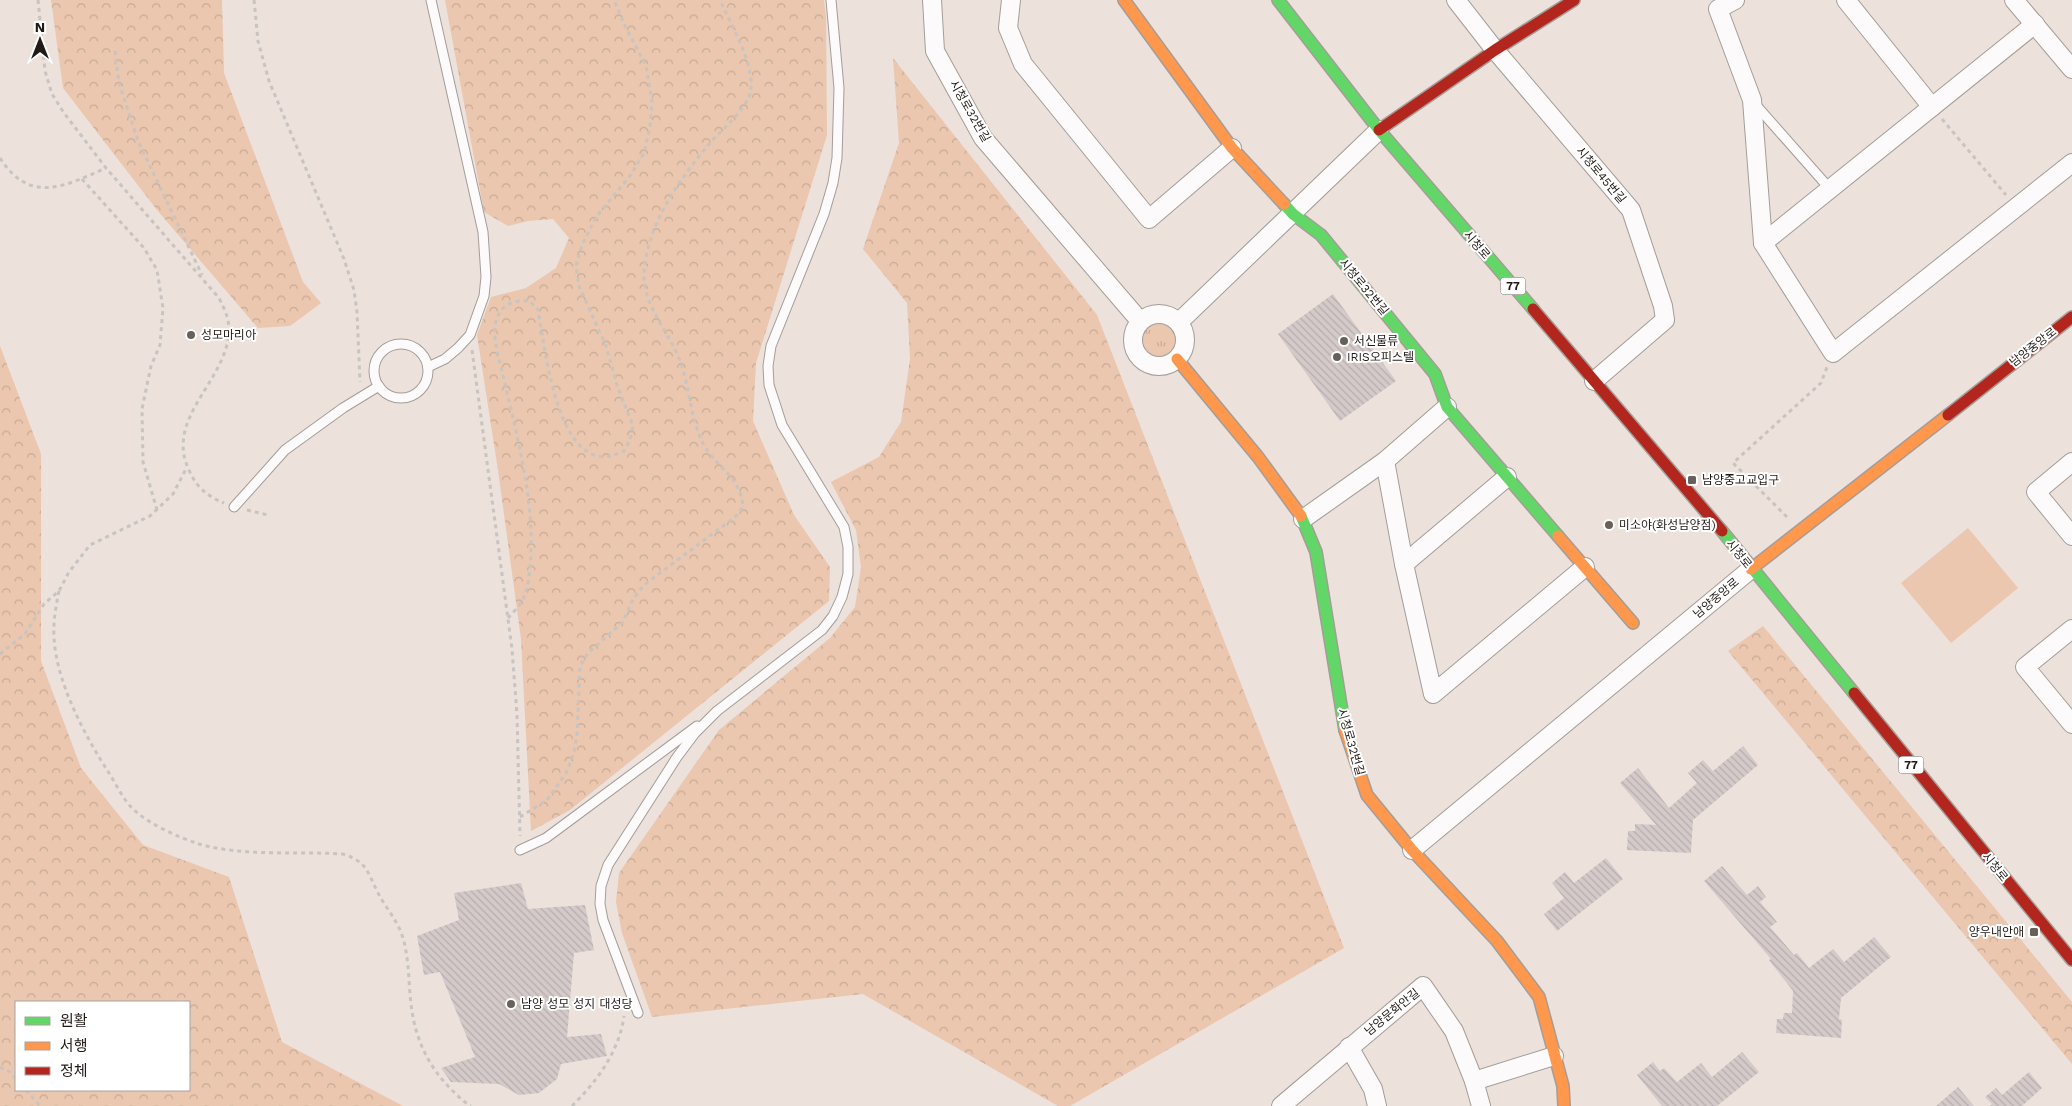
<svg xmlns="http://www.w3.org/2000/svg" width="2072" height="1106" viewBox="0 0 2072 1106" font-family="'Work Sans','Noto Sans KR',sans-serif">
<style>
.grass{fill:url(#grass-tufts)}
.forest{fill:url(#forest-crowns);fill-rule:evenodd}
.pitch{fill:#eac7ae}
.building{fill:url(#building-back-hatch)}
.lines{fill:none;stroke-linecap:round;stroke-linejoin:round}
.lane-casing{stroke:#a49d98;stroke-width:11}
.street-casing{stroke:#a49d98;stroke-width:20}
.fast-casing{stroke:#a49d98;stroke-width:14}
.slow-casing{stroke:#a49d98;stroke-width:14}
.jam-casing{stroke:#a49d98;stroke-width:14}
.path{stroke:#c8c4c1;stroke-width:3;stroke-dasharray:4 4;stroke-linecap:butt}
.lane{stroke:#fcfafa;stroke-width:9}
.street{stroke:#fcfafa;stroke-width:18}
.fast{stroke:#63d668;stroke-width:11}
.slow{stroke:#ff974d;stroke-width:11}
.jam{stroke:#b3261e;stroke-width:11}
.poi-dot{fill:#68605b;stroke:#fff;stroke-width:2}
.labels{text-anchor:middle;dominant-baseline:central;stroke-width:4;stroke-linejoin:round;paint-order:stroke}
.shield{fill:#fff;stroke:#645f5c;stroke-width:1}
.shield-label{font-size:11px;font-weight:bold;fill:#211a16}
.street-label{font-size:12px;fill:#211a16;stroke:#fff}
.poi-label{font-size:12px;fill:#211a16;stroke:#fff;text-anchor:start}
</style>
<defs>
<pattern id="grass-tufts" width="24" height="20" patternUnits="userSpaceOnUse" patternTransform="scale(1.25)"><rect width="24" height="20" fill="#eac7ae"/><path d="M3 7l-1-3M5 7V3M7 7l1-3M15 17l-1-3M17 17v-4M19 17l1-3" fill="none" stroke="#c8aa95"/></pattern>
<pattern id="forest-crowns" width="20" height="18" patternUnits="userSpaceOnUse" patternTransform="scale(1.25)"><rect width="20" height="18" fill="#eac7ae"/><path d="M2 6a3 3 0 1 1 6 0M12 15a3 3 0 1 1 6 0" fill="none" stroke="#c8aa95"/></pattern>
<pattern id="building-back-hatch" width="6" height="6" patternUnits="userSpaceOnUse" patternTransform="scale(1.25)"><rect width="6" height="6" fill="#d4cac9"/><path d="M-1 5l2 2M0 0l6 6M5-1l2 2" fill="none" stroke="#b6adac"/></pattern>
</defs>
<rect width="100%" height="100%" fill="#ece1db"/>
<circle class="grass" cx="1159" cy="340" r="17"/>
<g class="forest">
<path d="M51,0H222L224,73L303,282L321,303L290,326L258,328L157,210L63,88Z"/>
<path d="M445,0H824L826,17L827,135L756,363L753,421L794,515L830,567L829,601L570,810L531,831L521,639L498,470L477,335L491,297L526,288L556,268L569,238L553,219L528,221L508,226L484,212Z"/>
<path d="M893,58L1097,315L1344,948L1070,1106H1058L863,994L652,1017L622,933L616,902L619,873L719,730L830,638L855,607L861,567L856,530L831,482L879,457L901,422L910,359L907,303L863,249L899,143Z"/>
<path d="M0,346L41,454V661L81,768L143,845L229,877L282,1042L403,1106H0ZM16,1002H189V1090H16Z"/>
<path d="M1763,626L2072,1002V1064L1728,651Z"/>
</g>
<path class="pitch" d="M1968,528L2018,588L1951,643L1901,583Z"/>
<g class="building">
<path d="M1333,294L1396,381L1340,421L1278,334Z"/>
<path d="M1743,746L1758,765L1693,820L1691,853L1627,850L1628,831H1635V824L1656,825L1620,783L1638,768L1669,808L1697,783L1688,773L1703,760L1713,771Z"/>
<path d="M1606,858L1623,879L1557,931L1544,914L1564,898L1552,883L1565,872L1574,883Z"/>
<path d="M1722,866L1747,895L1758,886L1766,897L1760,902L1777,922L1770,927L1794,955L1797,953L1809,968L1833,949L1844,962L1874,937L1891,957L1841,998L1839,1019L1842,1020L1841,1038L1776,1033L1777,1019H1783L1784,1013H1792L1793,991L1769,960L1771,959L1704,881Z"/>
<path d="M521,883L528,909L585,905L594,950L574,953L567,1037L601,1034L607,1056L561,1064L557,1079L539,1093L519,1095L499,1084L451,1082L441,1068L475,1057L440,972L424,975L417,936L459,920L454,893Z"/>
<path d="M1742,1052L1759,1072L1717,1106H1662L1637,1075L1653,1062L1660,1071L1664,1068L1677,1082L1701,1063L1712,1077Z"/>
<path d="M2029,1072L2042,1088L2022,1106H1990L1992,1104L1985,1097L1996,1088L2002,1095Z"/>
<path d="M1958,1087L1974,1106H1936Z"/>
</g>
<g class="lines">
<g class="lane-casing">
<g id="lane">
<path d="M1755,104L1830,189"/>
<circle cx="401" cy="371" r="27"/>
<path d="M428,367L445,359L458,348L470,335L484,296L486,277L483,232L431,0"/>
<path d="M234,507L285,450L343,408L379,386"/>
<path d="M520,850L546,838L697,726"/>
<path d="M638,1013L603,920L600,904L601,886L608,865L677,757L695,733L717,711L822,630L833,616L842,597L848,574V547L844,527L782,425L769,385L768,366L771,346L824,214L833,183L837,158L839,88L831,0"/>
</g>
</g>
<g class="street-casing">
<g id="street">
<path d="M932,0L935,51L983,138L1140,321"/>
<path d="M1011,0L1008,28L1023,64L1149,219L1232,148"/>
<path d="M1456,0L1495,50L1631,210L1663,306L1665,320L1594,381"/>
<path d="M1735,0L1718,9L1752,100L1763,243L1833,353L2072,163"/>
<path d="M1846,0L1932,107"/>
<path d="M2014,0L2072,69"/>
<path d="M1763,243L2035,24"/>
<circle cx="1159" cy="340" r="26"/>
<path d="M1179,322L1379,130"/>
<path d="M1385,461L1404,564L1433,694L1585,567"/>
<path d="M2072,462L2036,492L2072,536"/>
<path d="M1303,519L1385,461L1447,407"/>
<path d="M1404,564L1507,477"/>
<path d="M2072,629L2025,667L2072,724"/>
<path d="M1412,850L1751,569"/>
<path d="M1349,1047L1373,1089L1377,1106"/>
<path d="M1474,1081L1554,1056"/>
<path d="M1281,1106L1423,986L1454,1031L1474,1081L1481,1106"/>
</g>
</g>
<g class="fast-casing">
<g id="fast">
<path d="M1278,0L1379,130L1533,309"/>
<path d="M1284,204L1293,214L1321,235L1435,374L1447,407L1558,536"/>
<path d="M1301,516L1316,552L1345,730"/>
<path d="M1722,531L1854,693"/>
</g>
</g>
<g class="slow-casing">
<g id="slow">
<path d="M1124,0L1232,148L1284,204"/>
<path d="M1177,359L1258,457L1301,516"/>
<path d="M1558,536L1633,623"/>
<path d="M1751,569L1948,415"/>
<path d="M1345,730L1367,795L1412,850L1497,941L1539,997L1563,1086L1564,1106"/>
</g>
</g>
<g class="jam-casing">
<g id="jam">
<path d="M1379,130L1495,50L1574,0"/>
<path d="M1533,309L1722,531"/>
<path d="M1948,415L2072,317"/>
<path d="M1854,693L2072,960"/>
</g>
</g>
<g class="path">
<path d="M38,0L45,71L52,94L64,113L106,168L219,298C225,310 229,318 229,331C227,381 164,418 189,470C196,487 207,496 224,503"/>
<path d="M254,0L258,41L269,81L344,259L354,290L357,312L360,382"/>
<path d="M115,51L119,83L138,141L202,275"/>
<path d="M1942,119L2006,195"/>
<path d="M0,158C30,205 65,186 106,168"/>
<path d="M82,179L144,248L157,270L163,308L160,345L151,366L142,409L143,462L157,510"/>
<path d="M472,350L512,649L517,715L520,836"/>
<path d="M247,510L268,515"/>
<path d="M1787,517L1733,463L1821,383L1827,367"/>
<path d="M59,591C56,606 53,621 54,637C56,682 85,736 109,773C116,784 123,799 132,808C148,824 178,837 199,844C246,857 295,851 343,854C367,862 367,871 377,891C385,907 398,921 403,938C410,962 408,987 412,1011C416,1039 428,1065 448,1086C455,1093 462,1101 471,1106"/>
<path d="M508,618C513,612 521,605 524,597C528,589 529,577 530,567C536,503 517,438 503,375C499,359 490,331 498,316C504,302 517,300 530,301L538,310C545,347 554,440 594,455C605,459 614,455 624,451L630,440L633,426L617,385L606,346L579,286L576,266L582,245L596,217L630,176L644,153L650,127L652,101L646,66L625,26L614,0"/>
<path d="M0,654L25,634L44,604L59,591L69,572L90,545L150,516L173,494L187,467"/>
<path d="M520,817L547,800L566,773L574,753L577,734L580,666L588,653L623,622L633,599L644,585L735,517L743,507C740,475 718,470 704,445C690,419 690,388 680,361C669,331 642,306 644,271C648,223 680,178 711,142C722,129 750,107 751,88C753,61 731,25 720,0"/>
<path d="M0,1067L10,1072L16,1079"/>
<path d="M26,1090L40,1106"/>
<path d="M572,1106C597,1081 619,1052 624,1016"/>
</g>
<use href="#lane" class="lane"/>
<use href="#street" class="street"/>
<use href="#fast" class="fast"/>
<use href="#slow" class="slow"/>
<use href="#jam" class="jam"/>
</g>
<g class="poi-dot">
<circle cx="191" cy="335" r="5"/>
<circle cx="1344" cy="341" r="5"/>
<circle cx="1337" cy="357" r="5"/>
<rect x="1687" y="475" width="10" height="10" rx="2.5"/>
<circle cx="1609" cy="525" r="5"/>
<rect x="2029" y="927" width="10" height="10" rx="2.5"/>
<circle cx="511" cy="1004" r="5"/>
</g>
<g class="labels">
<g class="shield">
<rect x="1500.5" y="277.5" width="25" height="17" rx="4"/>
<rect x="1898.5" y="756.5" width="25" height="17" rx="4"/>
</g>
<g class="shield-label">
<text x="1513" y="286">77</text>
<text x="1911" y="765">77</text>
</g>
<g class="street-label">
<text transform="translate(970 111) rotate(60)">시청로32번길</text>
<text transform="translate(1601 175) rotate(50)">시청로45번길</text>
<text transform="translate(1477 245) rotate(49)">시청로</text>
<text transform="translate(1364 287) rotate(50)">시청로32번길</text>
<text transform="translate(2033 347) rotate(-38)">남양중앙로</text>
<text transform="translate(1739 554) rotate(51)">시청로</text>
<text transform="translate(1716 598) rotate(-40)">남양중앙로</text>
<text transform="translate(1351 742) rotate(74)">시청로32번길</text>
<text transform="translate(1995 867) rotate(51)">시청로</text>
<text transform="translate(1392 1012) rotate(-39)">남양문화안길</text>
</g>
<g class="poi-label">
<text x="201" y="335">성모마리아</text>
<text x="1354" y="341">서신물류</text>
<text x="1347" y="357">IRIS오피스텔</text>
<text x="1702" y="480">남양중고교입구</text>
<text x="1619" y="525">미소야(화성남양점)</text>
<text x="2024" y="932" text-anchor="end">양우내안애</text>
<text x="521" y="1004">남양 성모 성지 대성당</text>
</g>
</g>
<rect x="15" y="1001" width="175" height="90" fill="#ffffff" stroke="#a6a3a2"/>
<rect x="25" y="1017" width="25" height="8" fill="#63d668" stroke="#a6a3a2"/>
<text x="60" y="1026" font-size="15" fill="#211a16">원활</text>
<rect x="25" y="1042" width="25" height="8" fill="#ff974d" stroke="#a6a3a2"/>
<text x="60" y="1051" font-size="15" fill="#211a16">서행</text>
<rect x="25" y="1067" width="25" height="8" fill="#b3261e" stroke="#a6a3a2"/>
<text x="60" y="1076" font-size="15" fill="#211a16">정체</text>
<g transform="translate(40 40)" stroke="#ffffff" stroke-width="4" paint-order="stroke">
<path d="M0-4L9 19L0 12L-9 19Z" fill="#211a16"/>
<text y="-8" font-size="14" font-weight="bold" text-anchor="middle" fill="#211a16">N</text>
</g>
</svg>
